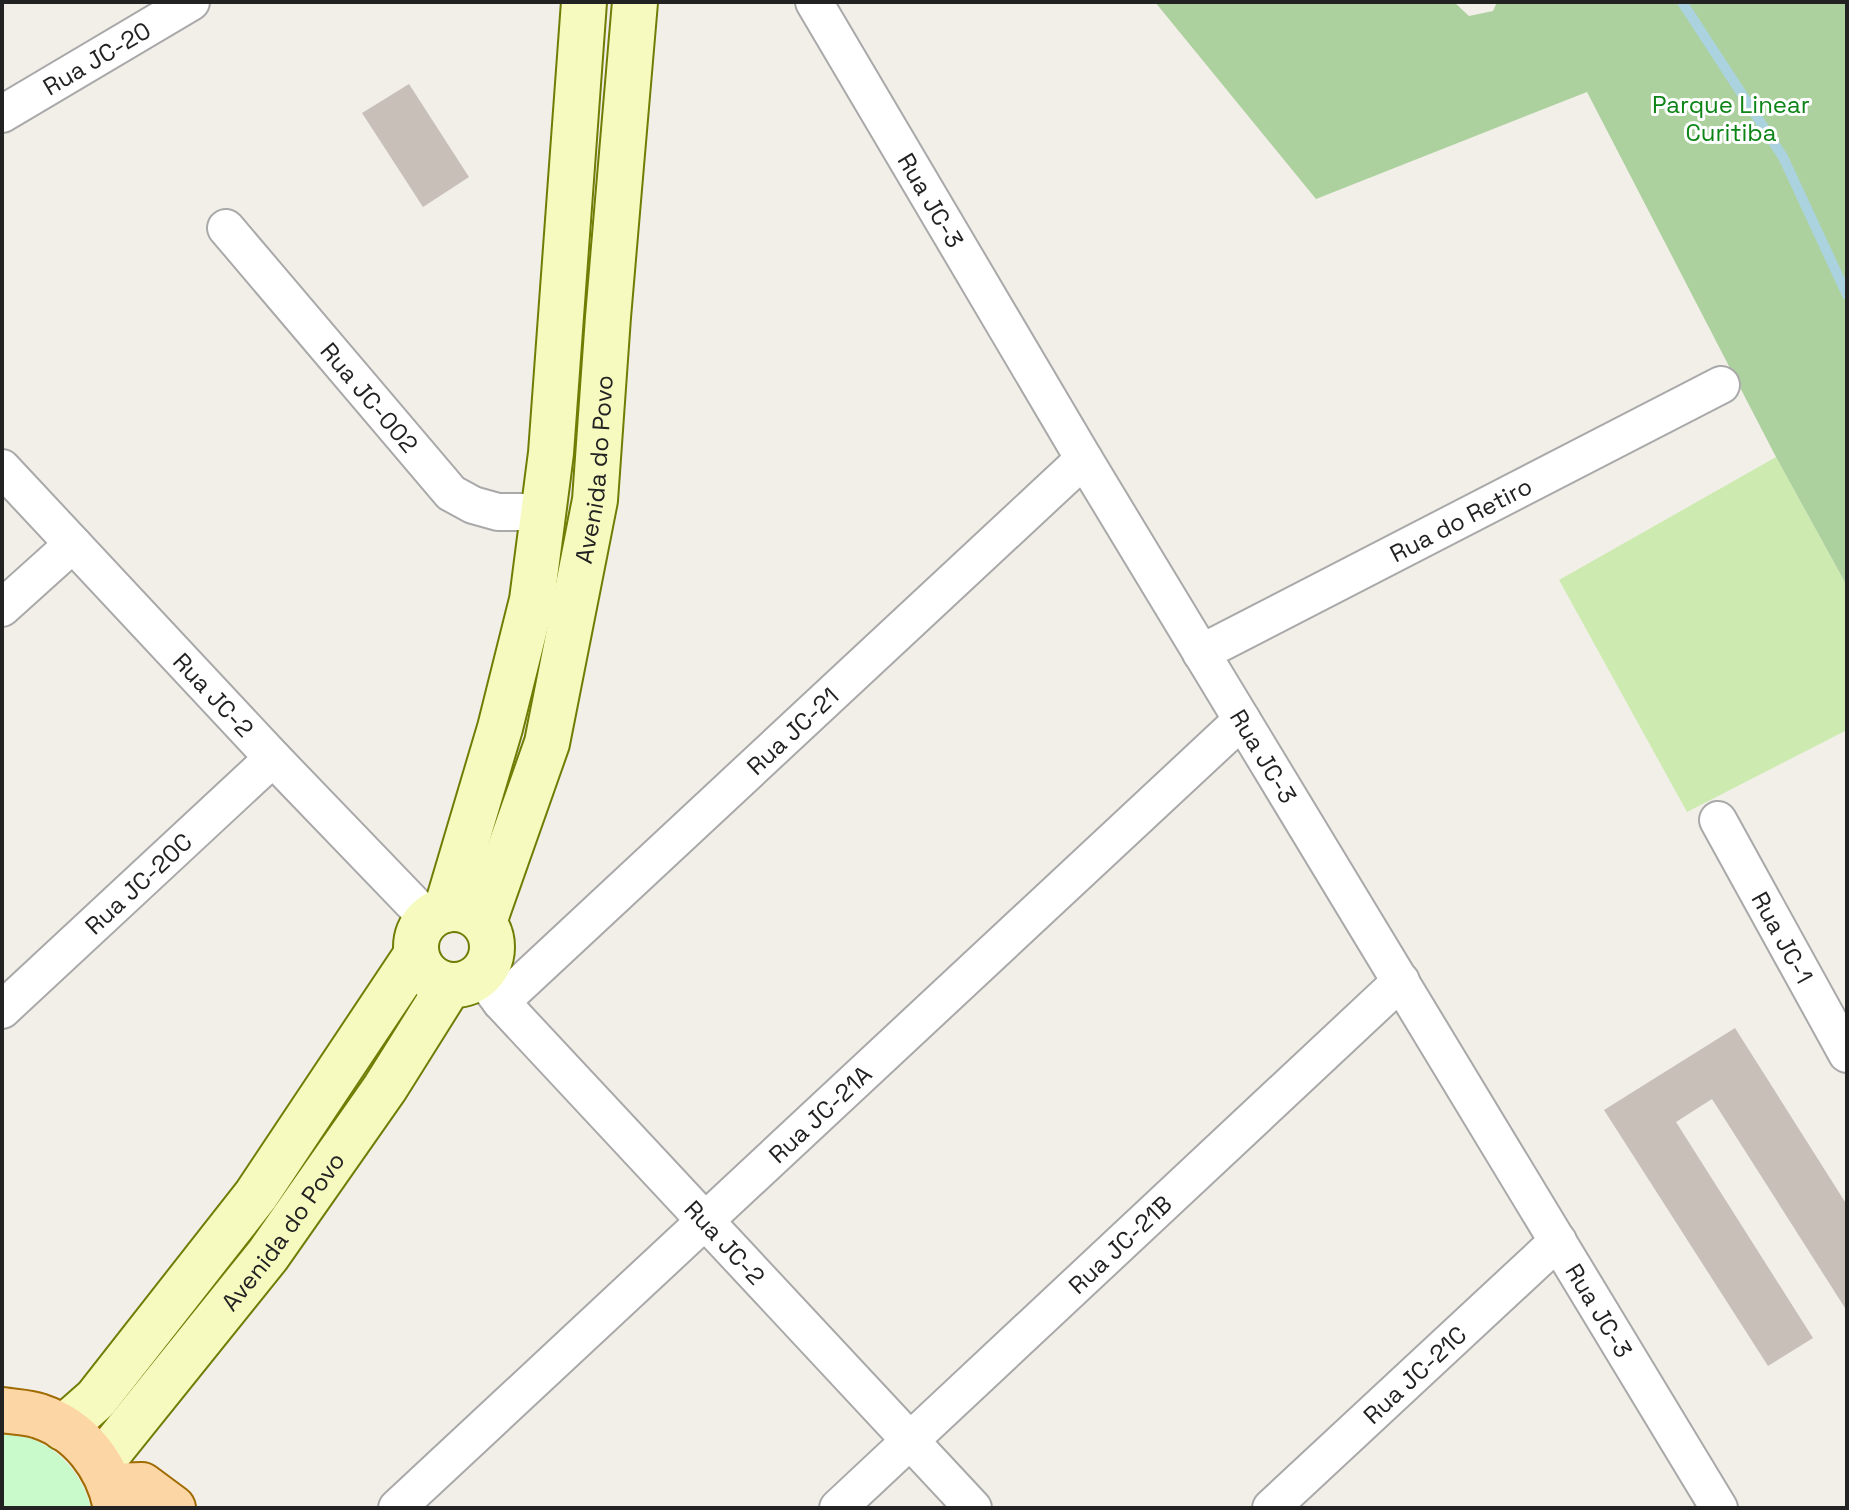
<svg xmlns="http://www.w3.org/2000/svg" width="1849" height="1510" viewBox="0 0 1849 1510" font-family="'Space Grotesk',sans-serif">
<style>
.grass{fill:#cdebb0}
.forest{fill:#add19e}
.park{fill:#c8facc}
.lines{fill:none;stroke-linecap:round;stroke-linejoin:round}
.stream{stroke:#aad3df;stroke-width:10}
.building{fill:#c7bfb8}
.street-casing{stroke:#a9a9a9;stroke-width:40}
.secondary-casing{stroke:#707d05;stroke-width:48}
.primary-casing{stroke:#a06b00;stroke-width:48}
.street{stroke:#fff;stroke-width:36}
.secondary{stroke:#f7fabf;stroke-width:44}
.primary{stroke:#fcd6a4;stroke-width:44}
.labels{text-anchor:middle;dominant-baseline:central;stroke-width:6;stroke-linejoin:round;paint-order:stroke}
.street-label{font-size:24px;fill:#222;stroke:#fff}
.park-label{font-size:24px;fill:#0c8416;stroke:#fff}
</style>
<rect width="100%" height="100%" fill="#f2efe9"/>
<path class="grass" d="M1776,457L1847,586V730L1687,812L1559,580Z"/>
<path class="forest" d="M1155,2H1454L1469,16L1493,11L1497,2H1847V586L1776,457L1587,92L1316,199Z"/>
<path class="park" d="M2,1434C10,1435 19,1436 28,1438C60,1447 83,1477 91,1508H2Z"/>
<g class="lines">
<path class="stream" d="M1682,2L1783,157L1847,295"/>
</g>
<g class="building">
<path d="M409,84L469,177L423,207L362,113Z"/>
<path d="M1735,1028L1847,1205V1307L1845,1308L1712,1099L1676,1122L1813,1338L1768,1366L1604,1110Z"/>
</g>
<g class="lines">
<g class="street-casing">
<g id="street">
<path id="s1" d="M814,2L1084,459L1719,1508"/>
<path id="s2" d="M2,114L191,2"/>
<path id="s3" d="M226,228L451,493L473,505L498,512H543"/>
<path id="s4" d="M2,468L273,758L428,919"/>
<path d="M2,608L73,544"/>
<path id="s5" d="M1201,653L1721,385"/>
<path id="s6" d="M1718,820L1847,1054"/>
<path id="s7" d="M481,975L501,1002L973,1508"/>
<path id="s8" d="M501,1002L1084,459"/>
<path id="s9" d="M2,1010L273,758"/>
<path id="s10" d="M397,1508L1242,720"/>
<path id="s11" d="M838,1508L1401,981"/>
<path id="s12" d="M1271,1508L1558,1241"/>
</g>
</g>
<g class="secondary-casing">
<g id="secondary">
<circle cx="454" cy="947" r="38"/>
<path d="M446,910L500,728L532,600L551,453L584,2"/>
<path id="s13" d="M484,922L547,743L595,500L608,317L635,2"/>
<path d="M63,1428L96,1399L256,1195L416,955"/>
<path id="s14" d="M100,1464L268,1255L385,1088L449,986"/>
</g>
</g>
<g class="primary-casing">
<g id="primary">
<path d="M2,1410C14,1412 28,1412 39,1416C81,1430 108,1466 116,1508"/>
<path d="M112,1486L142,1485L173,1508"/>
</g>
</g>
<use href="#street" class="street"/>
<use href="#secondary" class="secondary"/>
<use href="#primary" class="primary"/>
</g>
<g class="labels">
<g class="street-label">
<text stroke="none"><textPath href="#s2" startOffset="110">Rua JC-20</textPath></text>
<text stroke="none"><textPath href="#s1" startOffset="230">Rua JC-3</textPath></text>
<text stroke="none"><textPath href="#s3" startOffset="222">Rua JC-002</textPath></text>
<text stroke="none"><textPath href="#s13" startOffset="468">Avenida do Povo</textPath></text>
<text stroke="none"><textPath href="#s5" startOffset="292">Rua do Retiro</textPath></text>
<text stroke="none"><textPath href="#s4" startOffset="310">Rua JC-2</textPath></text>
<text stroke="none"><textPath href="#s8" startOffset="398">Rua JC-21</textPath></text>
<text stroke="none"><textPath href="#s1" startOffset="878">Rua JC-3</textPath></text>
<text stroke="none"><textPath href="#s9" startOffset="186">Rua JC-20C</textPath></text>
<text stroke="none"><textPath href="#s6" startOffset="134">Rua JC-1</textPath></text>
<text stroke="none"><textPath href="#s10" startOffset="578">Rua JC-21A</textPath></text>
<text stroke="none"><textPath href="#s14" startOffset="296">Avenida do Povo</textPath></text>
<text stroke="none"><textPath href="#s7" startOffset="362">Rua JC-2</textPath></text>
<text stroke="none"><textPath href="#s11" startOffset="386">Rua JC-21B</textPath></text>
<text stroke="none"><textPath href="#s1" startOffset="1526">Rua JC-3</textPath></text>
<text stroke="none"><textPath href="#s12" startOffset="196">Rua JC-21C</textPath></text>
</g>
<g class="park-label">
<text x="1731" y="104">Parque Linear<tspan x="1731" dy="28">Curitiba</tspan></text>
</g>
</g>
<rect width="1849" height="1510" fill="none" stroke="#222222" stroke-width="8"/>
</svg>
